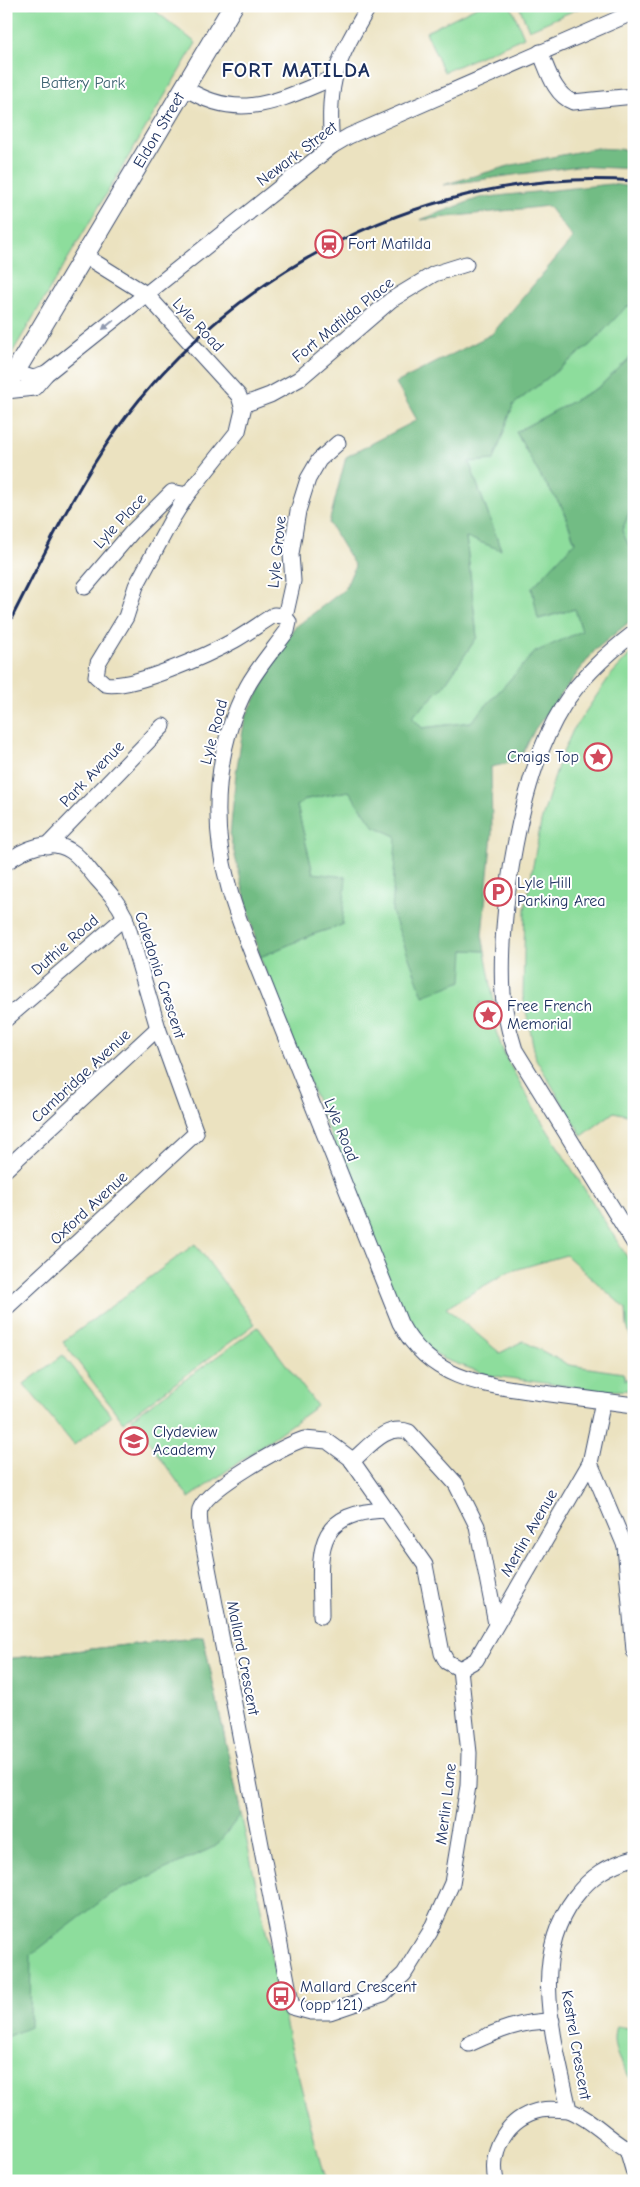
<svg xmlns="http://www.w3.org/2000/svg" width="640" height="2187" viewBox="0 0 640 2187" font-family="'Comic Neue',sans-serif">
<style>
.green{fill:#8ddd9c;stroke:#54867d}
.forest{fill:#72bc84;stroke:#467671}
.lines{fill:none;stroke-linecap:round;stroke-linejoin:round}
.minor-casing{stroke:#3a4a6d;stroke-width:17}
.major-casing{stroke:#3a4a6d;stroke-width:21}
.minor{stroke:#fff;stroke-width:15}
.major{stroke:#fff;stroke-width:19}
.rail{stroke:#1b2f5e;stroke-width:3}
.oneway{fill:#8d97ae}
.labels{text-anchor:middle;dominant-baseline:central;stroke-width:4;stroke-linejoin:round;paint-order:stroke}
.park-label{font-size:16px;fill:#3d6371;stroke:#fff}
.street-label{font-size:16px;fill:#1b2f5e;stroke:#fff}
.poi-label{font-size:16px;fill:#1b2f5e;stroke:#fff;text-anchor:start}
.district-label{font-size:21px;font-weight:bold;letter-spacing:1px;fill:#1b2f5e;stroke:#fff}
</style>
<rect width="100%" height="100%" fill="#fff"/>
<filter id="ink" filterUnits="userSpaceOnUse"><feTurbulence type="fractalNoise" baseFrequency=".02" numOctaves="2"/><feDisplacementMap in="SourceGraphic" scale="10" xChannelSelector="R" yChannelSelector="G"/><feConvolveMatrix kernelMatrix="1 2 1 2 8 2 1 2 1" color-interpolation-filters="sRGB"/></filter>
<filter id="wash" filterUnits="userSpaceOnUse"><feTurbulence type="fractalNoise" baseFrequency=".0096" numOctaves="4" result="noise"/><feDisplacementMap in="SourceGraphic" scale="20" xChannelSelector="R" yChannelSelector="G"/><feGaussianBlur stdDeviation="1.12" result="paint"/><feColorMatrix in="noise" values="0 0 0 0 0 0 0 0 0 0 0 0 0 0 0 0 0 1.4 0 .05"/><feComposite in="paint" operator="in"/></filter>
<g filter="url(#wash)">
<rect width="100%" height="100%" fill="#ebe2c0"/>
<g class="green">
<path d="M6,6H149L196,43L6,363Z"/>
<path d="M478,6H511L524,37L444,72L426,32Z"/>
<path d="M519,6H584L529,30Z"/>
<path d="M627,305L634,306V354L599,387L516,432L541,477L562,507L575,543L532,588L539,619L575,609L582,631L535,653L471,722L422,728L412,717L443,687L477,637L466,537L501,549L469,462L494,460L513,405L591,344Z"/>
<path d="M634,507V557L622,531L630,510Z"/>
<path d="M634,650V1122L627,1115L614,1112L582,1136L536,1059L523,996L525,909L541,822L560,759L573,730L610,676Z"/>
<path d="M349,791L374,826L397,836L392,912L463,950L485,951L494,1002L480,1003L478,1025L494,1026L505,1056L536,1112L634,1268V1348L627,1326L626,1309L566,1255L508,1272L446,1308L500,1353L523,1341L569,1365L623,1373L625,1380L634,1375V1390L601,1391L488,1375L444,1359L418,1342L400,1311L260,957L314,934L342,925L313,873L297,806L307,799Z"/>
<path d="M195,1244L255,1324L123,1422L63,1342Z"/>
<path d="M258,1327L317,1406L189,1498L132,1418Z"/>
<path d="M63,1355L112,1416L74,1445L24,1384Z"/>
<path d="M203,1636L289,2039L325,2181H6V1659Z"/>
<path d="M616,2026L634,2029V2084C622,2066 609,2048 616,2026Z"/>
</g>
<g class="forest">
<path d="M597,148L634,150V169L577,166L443,185L512,165Z"/>
<path d="M611,184L634,187V306H627L591,344L513,405L494,460L469,462L501,550L466,537L477,637L443,687L412,717L422,728L471,722L535,652L582,631L575,609L538,619L532,588L575,542L562,507L541,477L516,432L599,387L634,354V507L630,510L622,531L634,557V618L595,650L535,729L519,761L491,767L492,834L482,935L485,951L464,950L462,981L423,996L392,912L396,836L374,826L349,791L307,799L297,806L313,873L346,877L342,925L314,934L260,957L230,836L236,773L245,718L293,629L345,589L355,566L329,523L346,457L417,420L396,383L492,334L573,238L548,206L420,220L479,198Z"/>
<path d="M203,1636L241,1814L216,1846L109,1895L31,1955L30,2027L6,2037V1659Z"/>
</g>
</g>
<g filter="url(#ink)">
<g class="lines">
<g class="minor-casing">
<g id="minor">
<path d="M540,52C548,70 554,95 573,102L634,96"/>
<path d="M185,88C240,123 279,100 333,78"/>
<path d="M332,146C326,80 337,61 369,6"/>
<path d="M85,256L146,294L239,396L243,410L238,431L187,495L172,519L136,586L126,617L98,663L96,676L105,684C131,690 210,654 235,640C249,632 261,623 274,615L284,616L289,622L287,631C274,649 258,667 247,687C216,745 210,821 228,884C234,909 244,932 253,956L400,1323C431,1381 484,1385 543,1393C573,1397 603,1401 634,1405"/>
<path d="M15,372L33,378L46,374"/>
<path d="M6,391L34,388L46,374L332,146L349,136L634,12"/>
<path d="M243,405L270,395L299,379L391,300L434,274L466,264"/>
<path d="M85,587L132,532L172,492L187,495"/>
<path d="M285,617L293,581L291,554L298,511L308,479L319,460L338,443"/>
<path d="M634,633C607,654 581,677 563,706C520,774 498,914 503,994C505,1013 509,1032 515,1050L634,1243"/>
<path d="M47,846L163,726"/>
<path d="M6,863C23,849 50,837 71,851C81,857 89,870 97,879C108,891 118,902 125,917L158,1028L196,1133L6,1308"/>
<path d="M6,1019L125,917"/>
<path d="M6,1169L158,1028"/>
<path d="M304,1439L327,1441L350,1458L425,1565L442,1653L447,1662L460,1669L469,1753L468,1786L452,1883L430,1932L404,1974L383,1994L330,2012H311L292,2007L200,1526C200,1521 198,1512 201,1507C212,1486 281,1447 304,1439Z"/>
<path d="M352,1461C369,1447 386,1423 409,1432L456,1484L477,1526L496,1624"/>
<path d="M590,1463L625,1546L634,1651"/>
<path d="M321,1616C321,1556 309,1512 387,1510"/>
<path d="M460,1669L476,1660L590,1463L603,1401"/>
<path d="M634,1858C608,1865 591,1876 575,1897C528,1959 555,2042 569,2110C594,2120 610,2141 634,2153"/>
<path d="M469,2044C497,2031 520,2021 552,2021"/>
<path d="M627,2149L634,2173"/>
<path d="M496,2181C489,2148 508,2117 541,2110C550,2108 560,2110 569,2110"/>
</g>
</g>
<g class="major-casing">
<g id="major">
<path id="s1" d="M6,387L233,6"/>
</g>
</g>
<use href="#minor" class="minor"/>
<use href="#major" class="major"/>
<path class="rail" d="M6,629C41,561 73,491 117,429C232,268 434,166 634,181"/>
</g>
<defs><path id="oneway-solid" d="M-6-.8H1V-3.2L6.5 0L1 3.2V.8H-6Z" transform="scale(1.25)"/></defs>
<use class="oneway" href="#oneway-solid" transform="translate(108 325) rotate(141)"/>
</g>
<defs>
<g id="station-ring" transform="scale(1.4375)"><circle r="9.5" fill="#fff" stroke="#d1495b" stroke-width="1.5"/><path d="M-3-6H3Q5-6 5-4V2Q5 4 3 4L4.5 6H3L1.5 4h-3L-3 6H-4.5L-3 4Q-5 4-5 2V-4Q-5-6-3-6ZM-3.5-4v3h7v-3ZM-3.5 1v1.5H-2V1ZM2 1v1.5H3.5V1Z" fill="#d1495b"/></g>
<g id="sight-ring" transform="scale(1.4375)"><circle r="9.5" fill="#fff" stroke="#d1495b" stroke-width="1.5"/><path d="M0-6L1.8-2.2L6-1.7L2.9 1.2L3.7 5.4L0 3.3L-3.7 5.4L-2.9 1.2L-6-1.7L-1.8-2.2Z" fill="#d1495b"/></g>
<g id="parking-ring" transform="scale(1.4375)"><circle r="9.5" fill="#fff" stroke="#d1495b" stroke-width="1.5"/><path d="M-3.5-5.5H1a3.5 3.5 0 0 1 0 7H-1V5.5H-3.5ZM-1-3.4V-.6H.8a1.4 1.4 0 0 0 0-2.8Z" fill="#d1495b"/></g>
<g id="school-ring" transform="scale(1.4375)"><circle r="9.5" fill="#fff" stroke="#d1495b" stroke-width="1.5"/><path d="M0-5L7-2L0 1L-7-2ZM-4 1L0 2.5L4 1V4Q0 6-4 4Z" fill="#d1495b"/></g>
<g id="bus-ring" transform="scale(1.4375)"><circle r="9.5" fill="#fff" stroke="#d1495b" stroke-width="1.5"/><path d="M-5-6H5V4H4V6H2V4H-2V6H-4V4H-5ZM-3.5-4V0h7V-4ZM-3.5 1.2v1.5H-2V1.2ZM2 1.2v1.5H3.5V1.2Z" fill="#d1495b"/></g>
</defs>
<g fill-rule="evenodd">
<use href="#station-ring" x="329" y="244"/>
<use href="#sight-ring" x="598" y="757"/>
<use href="#parking-ring" x="498" y="892"/>
<use href="#sight-ring" x="488" y="1015"/>
<use href="#school-ring" x="134" y="1441"/>
<use href="#bus-ring" x="281" y="1996"/>
</g>
<g class="labels">
<g class="park-label">
<text x="83" y="83">Battery Park</text>
</g>
<g class="street-label">
<text stroke="none"><textPath href="#s1" startOffset="299">Eldon Street</textPath></text>
<text transform="translate(297 154) rotate(-37)">Newark Street</text>
<text transform="translate(343 320) rotate(-39)">Fort Matilda Place</text>
<text transform="translate(198 325) rotate(47)">Lyle Road</text>
<text transform="translate(120 521) rotate(-47)">Lyle Place</text>
<text transform="translate(277 552) rotate(-84)">Lyle Grove</text>
<text transform="translate(214 732) rotate(-75)">Lyle Road</text>
<text transform="translate(92 774) rotate(-46)">Park Avenue</text>
<text transform="translate(65 945) rotate(-41)">Duthie Road</text>
<text transform="translate(160 975) rotate(72)">Caledonia Crescent</text>
<text transform="translate(81 1076) rotate(-43)">Cambridge Avenue</text>
<text transform="translate(341 1130) rotate(68)">Lyle Road</text>
<text transform="translate(89 1208) rotate(-43)">Oxford Avenue</text>
<text transform="translate(529 1533) rotate(-60)">Merlin Avenue</text>
<text transform="translate(243 1658) rotate(79)">Mallard Crescent</text>
<text transform="translate(446 1804) rotate(-83)">Merlin Lane</text>
<text transform="translate(576 2045) rotate(80)">Kestrel Crescent</text>
</g>
<g class="poi-label">
<text x="348" y="244">Fort Matilda</text>
<text x="579" y="757" text-anchor="end">Craigs Top</text>
<text x="517" y="883">Lyle Hill<tspan x="517" dy="18">Parking Area</tspan></text>
<text x="507" y="1006">Free French<tspan x="507" dy="18">Memorial</tspan></text>
<text x="153" y="1432">Clydeview<tspan x="153" dy="18">Academy</tspan></text>
<text x="300" y="1987">Mallard Crescent<tspan x="300" dy="18">(opp 121)</tspan></text>
</g>
<g class="district-label">
<text x="296" y="70">FORT MATILDA</text>
</g>
</g>
<rect width="640" height="2187" fill="none" stroke="#fff" stroke-width="25"/>
</svg>
